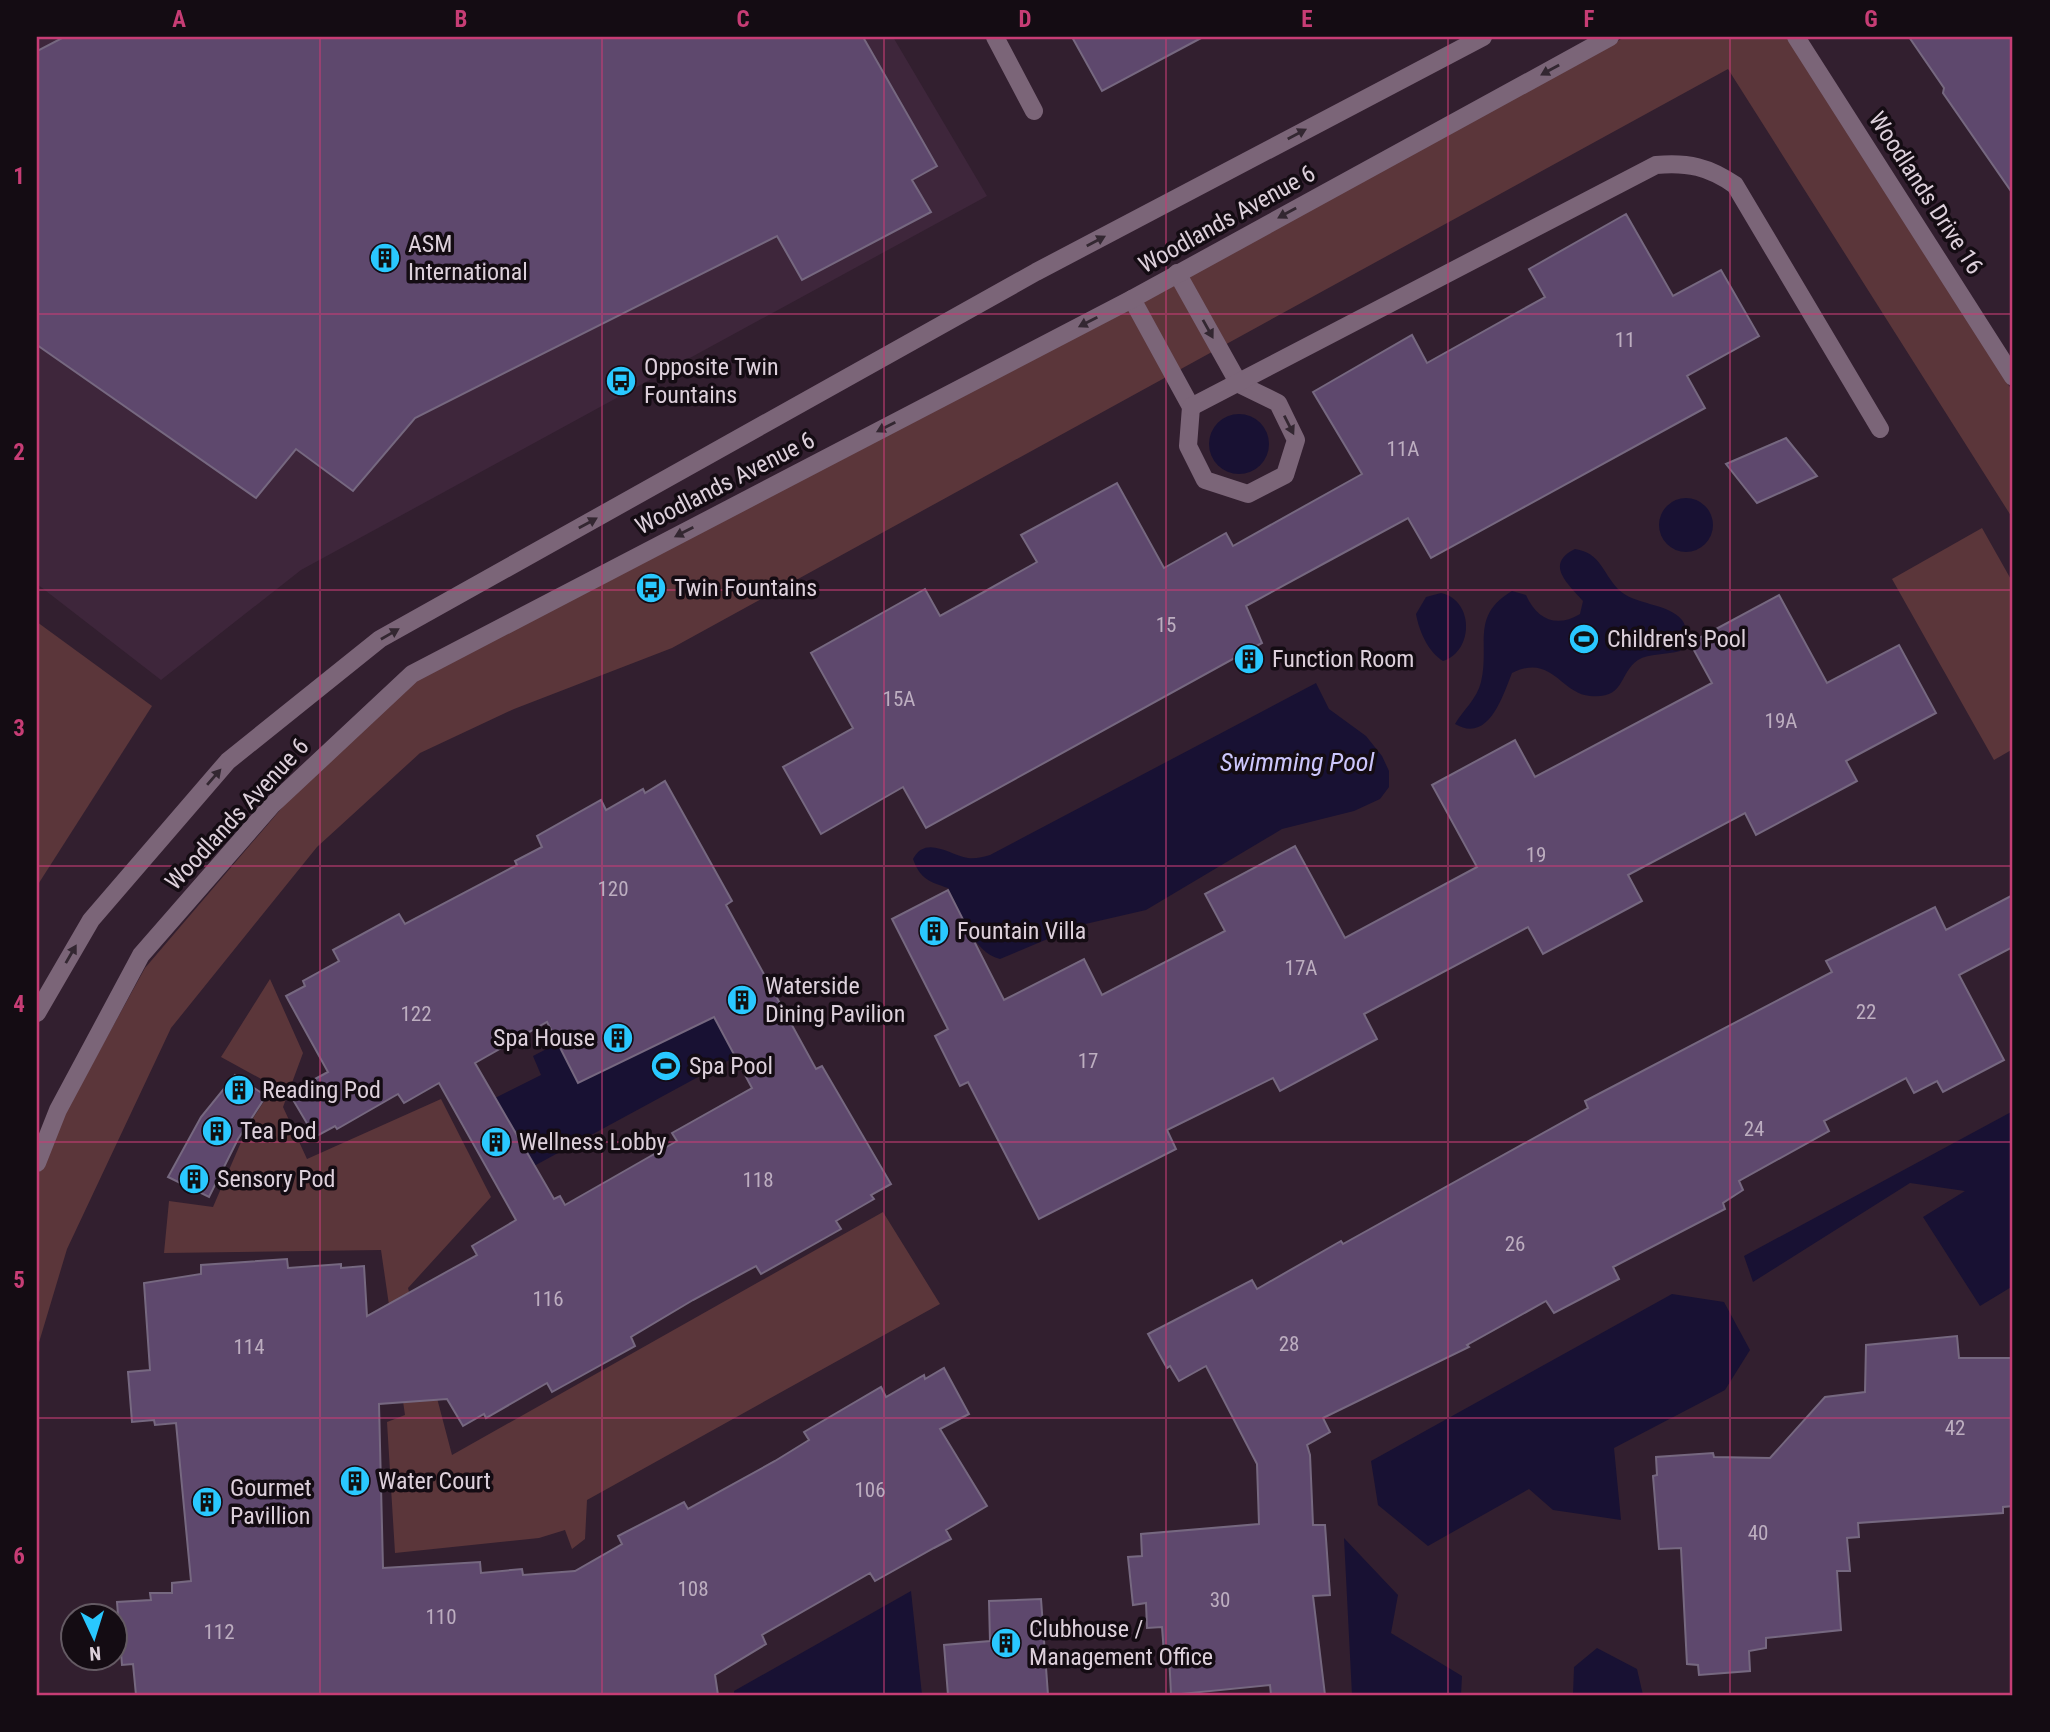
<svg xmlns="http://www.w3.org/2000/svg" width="2050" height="1732" viewBox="0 0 2050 1732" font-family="'Roboto Condensed',sans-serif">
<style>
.built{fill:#3e263b}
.green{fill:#5b363a}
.water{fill:#181133}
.building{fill:#5e486d;stroke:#766880;stroke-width:2;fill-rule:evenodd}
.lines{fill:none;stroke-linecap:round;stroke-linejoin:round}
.lane{stroke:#7b6578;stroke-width:18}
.street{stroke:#7b6578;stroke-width:18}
.secondary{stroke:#7b6578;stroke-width:18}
.oneway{fill:#332731}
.grid{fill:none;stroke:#c73d75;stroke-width:2;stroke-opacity:0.55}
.labels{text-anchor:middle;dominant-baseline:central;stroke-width:7;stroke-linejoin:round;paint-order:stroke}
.number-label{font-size:21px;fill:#bdaec0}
.street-label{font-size:24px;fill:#ddd0db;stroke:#140c13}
.poi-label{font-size:24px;fill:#ddd0db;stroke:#140c13;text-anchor:start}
.water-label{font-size:26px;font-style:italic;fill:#ccc6fc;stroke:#140c13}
.neatline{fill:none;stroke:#c73d75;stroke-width:2.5}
.grid-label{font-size:23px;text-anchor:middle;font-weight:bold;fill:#c73d75}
</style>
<rect width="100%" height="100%" fill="#321f2f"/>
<path class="built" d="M37,37H893L987,196L301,570L161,680L37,584Z"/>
<g class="green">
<path d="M1625,37H1787L2013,392V519L1728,69L672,648L514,709L420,753L317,847L171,1028L67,1249L37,1349V1177L63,1117L145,968L292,796L415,679L651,558Z"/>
<path d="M1982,528L2013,583V749L1994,760L1892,579Z"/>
<path d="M37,622L152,706L37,886Z"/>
<path d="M270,979L303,1053L283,1107L307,1159L441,1099L491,1197L408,1288L452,1455L883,1212L940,1304L587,1500L585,1539L572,1549L565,1530L539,1538L395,1553L387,1422L405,1415L381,1250L164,1253L169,1201L213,1207L248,1126L274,1086L221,1057Z"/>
</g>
<g class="water">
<circle cx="1239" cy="444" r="30"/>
<circle cx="1686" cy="525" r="27"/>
<path d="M1575,549C1601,553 1602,572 1618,589C1635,606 1667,602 1682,620C1689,629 1685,642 1680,651C1667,655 1649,653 1638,660C1618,674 1626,699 1590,696C1560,693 1552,653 1512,673C1503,695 1489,744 1455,724C1463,710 1477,699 1481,682C1490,644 1470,616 1512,591L1526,595C1537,620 1557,628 1580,614L1583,601C1568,584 1544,564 1575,549Z"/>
<path d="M1441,593C1474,600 1474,651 1443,661C1428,652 1419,631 1416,614L1426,597Z"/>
<path d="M1316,683L1329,709L1366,736L1382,756L1389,771V787L1380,799L1354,811L1282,829L1146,910L1081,925L1000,959C972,952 961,912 948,888C930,882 920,879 913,859C926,835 949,855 968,858C975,859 983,857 990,855Z"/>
<path d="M691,973L735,1057L534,1166L495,1098L541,1075L533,1056L558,1043L579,1083L679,1034Z"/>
<path d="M2013,1111V1286L1980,1306L1923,1217L1965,1191L1910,1183L1753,1282L1744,1256Z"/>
<path d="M1672,1294L1724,1302L1750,1350L1725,1390L1614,1448L1621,1520L1553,1510L1529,1489L1428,1546L1378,1505L1371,1461Z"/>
<path d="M1344,1538L1398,1595L1391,1633L1462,1676L1461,1695H1352Z"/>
<path d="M911,1591L922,1695H734V1691Z"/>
<path d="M1597,1648L1637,1669L1643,1695H1573L1574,1667Z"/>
</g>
<g class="building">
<path d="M64,37H863L937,166L912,180L931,212L802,280L777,236L415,418L353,491L296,449L256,498L37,345V51Z"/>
<path d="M1072,37H1203L1102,91Z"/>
<path d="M1909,37H2013V194L1943,93L1944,88Z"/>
<path d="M1626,214L1673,296L1721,270L1759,336L1687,376L1705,408L1431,558L1408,518L1323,564L1246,606L1262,643L926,828L903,787L821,834L783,767L853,728L811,653L925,589L940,616L982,593L1037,562L1021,535L1117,483L1164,568L1226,533L1233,546L1362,474L1313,392L1412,335L1427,363L1545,297L1529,269Z"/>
<path d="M1786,438L1817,476L1757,503L1726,464Z"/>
<path d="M1779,595L1827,683L1899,645L1936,713L1846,761L1857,781L1756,835L1745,813L1628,875L1642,901L1543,954L1528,927L1364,1014L1377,1039L1280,1091L1273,1078L1167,1130L1176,1149L1039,1219L968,1082L960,1086L935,1036L948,1029L892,919L948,890L1004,1000L1084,959L1102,995L1225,931L1205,894L1295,846L1345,938L1477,867L1432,785L1515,740L1535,777L1712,683L1690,643Z"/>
<path d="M665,781L732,901L726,905L816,1069L822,1066L891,1184L871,1195L874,1199L836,1221L841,1229L761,1274L756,1266L693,1300L631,1337L635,1346L552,1392L547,1383L486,1418L484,1414L463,1426L447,1399L379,1404L383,1568L480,1562L481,1573L522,1569L523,1575L575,1571L622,1544L618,1536L684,1502L688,1509L775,1461L809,1440L804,1432L881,1387L886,1397L924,1375L925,1379L944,1368L969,1414L940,1429L987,1506L946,1530L951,1539L934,1548L875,1581L870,1573L762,1635L766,1644L715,1675L718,1695H136L133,1664L122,1665L117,1602L151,1600L150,1593H172V1583L191,1581L176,1423L155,1425L154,1420L132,1422L128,1372L150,1370L144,1283L201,1274V1265L287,1259L288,1268L341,1264V1268L364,1266L367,1316L477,1255L472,1246L516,1220L439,1083L404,1103L398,1094L337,1129L335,1126L315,1137L289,1093L328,1072L286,996L305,986L303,981L339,961L333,950L399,914L405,924L517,865L515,861L542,847L537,836L601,800L606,810L643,789L645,793ZM714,1017L752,1088L672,1133L677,1141L565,1205L560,1196L554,1199L475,1063L547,1022L578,1083Z"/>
<path d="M2013,895V947L1959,975L2004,1060L1943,1092L1937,1081L1914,1093L1906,1078L1824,1121L1829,1131L1739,1181L1743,1190L1723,1203L1725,1209L1613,1267L1619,1279L1554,1313L1546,1301L1467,1345L1469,1347L1323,1418L1330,1432L1307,1445L1310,1455L1313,1525H1325L1330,1595L1313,1596L1325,1695H1271L1270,1685L1171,1695L1169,1653L1164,1654L1162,1627L1147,1628L1146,1603L1133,1605L1128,1557L1142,1556L1141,1534L1259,1524L1257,1464L1206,1366L1179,1381L1170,1366L1167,1368L1148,1334L1252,1280L1257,1289L1341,1241L1343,1244L1588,1108L1585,1101L1832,972L1826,961L1935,907L1946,930Z"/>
<path d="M235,1075L266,1096L238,1139L209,1197L168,1177L201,1117Z"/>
<path d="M1957,1336L1959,1358H2013V1506L2003,1507V1513L1858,1523L1859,1537L1847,1538L1850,1571H1837L1841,1630L1766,1638V1648L1749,1651L1750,1671L1699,1675L1698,1665L1687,1664L1681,1548L1659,1549L1653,1476L1657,1475L1656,1457L1713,1453L1714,1457L1770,1458L1825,1397L1865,1392L1866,1345Z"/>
<path d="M1041,1599L1048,1695H948L944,1645L990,1641L989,1601Z"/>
</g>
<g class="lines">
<g class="lane">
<path d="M995,37L1034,111"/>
<path d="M1132,299L1191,407L1188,446L1205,480L1248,494L1285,475L1296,440L1278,403L1239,384L1177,273"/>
<path d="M1191,407L1656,165C1688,162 1709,167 1735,185L1880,429"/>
</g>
<path class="street" d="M1796,37L2013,377"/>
<g class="secondary">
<path d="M37,1013L91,920L228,761L380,639L1036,272L1483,37"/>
<path d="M37,1163L58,1110L141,955L271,806L412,674L1132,299L1610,37"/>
</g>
</g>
<defs><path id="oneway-solid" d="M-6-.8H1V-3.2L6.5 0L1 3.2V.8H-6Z" transform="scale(1.75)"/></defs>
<g class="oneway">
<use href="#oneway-solid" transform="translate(1550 70) rotate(151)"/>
<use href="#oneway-solid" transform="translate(1297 134) rotate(-28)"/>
<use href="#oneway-solid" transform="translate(1287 213) rotate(151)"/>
<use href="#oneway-solid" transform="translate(1096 241) rotate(-28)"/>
<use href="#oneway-solid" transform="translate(1088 322) rotate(153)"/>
<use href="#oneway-solid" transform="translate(1208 329) rotate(61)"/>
<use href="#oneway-solid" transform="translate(1289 425) rotate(63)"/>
<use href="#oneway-solid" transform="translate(886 427) rotate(153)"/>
<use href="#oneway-solid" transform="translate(588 523) rotate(-29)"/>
<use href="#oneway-solid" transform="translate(684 532) rotate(153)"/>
<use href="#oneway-solid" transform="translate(390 634) rotate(-30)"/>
<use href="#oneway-solid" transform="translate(214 777) rotate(-49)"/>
<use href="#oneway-solid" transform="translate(71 954) rotate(-60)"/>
</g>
<path class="grid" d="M320,37V1695M602,37V1695M884,37V1695M1166,37V1695M1448,37V1695M1730,37V1695M37,314H2013M37,590H2013M37,866H2013M37,1142H2013M37,1418H2013"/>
<defs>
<g id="building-disc" transform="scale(1.575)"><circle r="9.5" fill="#29c8ff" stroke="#140c13"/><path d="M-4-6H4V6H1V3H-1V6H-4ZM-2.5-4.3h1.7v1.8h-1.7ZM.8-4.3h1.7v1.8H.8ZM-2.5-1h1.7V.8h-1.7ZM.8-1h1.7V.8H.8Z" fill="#111"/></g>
<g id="bus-disc" transform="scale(1.575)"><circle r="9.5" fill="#29c8ff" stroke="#140c13"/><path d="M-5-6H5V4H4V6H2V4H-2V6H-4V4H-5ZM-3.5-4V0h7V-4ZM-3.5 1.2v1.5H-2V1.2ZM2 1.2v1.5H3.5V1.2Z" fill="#111"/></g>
<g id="stadium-disc" transform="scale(1.575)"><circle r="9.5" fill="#29c8ff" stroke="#140c13"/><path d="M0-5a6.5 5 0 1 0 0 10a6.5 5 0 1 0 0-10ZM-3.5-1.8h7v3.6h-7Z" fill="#111"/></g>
</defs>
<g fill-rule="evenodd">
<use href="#building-disc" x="385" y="258"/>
<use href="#bus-disc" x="621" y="381"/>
<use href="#bus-disc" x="651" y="588"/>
<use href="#stadium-disc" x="1584" y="639"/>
<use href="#building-disc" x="1249" y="659"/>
<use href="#building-disc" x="934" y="931"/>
<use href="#building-disc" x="742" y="1000"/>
<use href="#building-disc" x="618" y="1038"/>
<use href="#stadium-disc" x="666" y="1066"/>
<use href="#building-disc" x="239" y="1090"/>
<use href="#building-disc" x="217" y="1131"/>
<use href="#building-disc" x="496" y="1142"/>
<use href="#building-disc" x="194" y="1179"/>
<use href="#building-disc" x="355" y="1481"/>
<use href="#building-disc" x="207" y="1502"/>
<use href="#building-disc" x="1006" y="1643"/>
</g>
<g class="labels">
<g class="number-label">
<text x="1625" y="340">11</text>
<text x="1403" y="449">11A</text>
<text x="1166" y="625">15</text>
<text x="899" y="699">15A</text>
<text x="1781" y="721">19A</text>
<text x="1536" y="855">19</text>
<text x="613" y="889">120</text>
<text x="1301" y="968">17A</text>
<text x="1866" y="1012">22</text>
<text x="416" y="1014">122</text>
<text x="1088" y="1061">17</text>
<text x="1754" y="1129">24</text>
<text x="758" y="1180">118</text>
<text x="1515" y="1244">26</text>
<text x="548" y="1299">116</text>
<text x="1289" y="1344">28</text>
<text x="249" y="1347">114</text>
<text x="1955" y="1428">42</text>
<text x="870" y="1490">106</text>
<text x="1758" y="1533">40</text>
<text x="693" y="1589">108</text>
<text x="1220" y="1600">30</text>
<text x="441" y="1617">110</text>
<text x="219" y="1632">112</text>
</g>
<g class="street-label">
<text transform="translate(1926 193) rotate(57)">Woodlands Drive 16</text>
<text transform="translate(1227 219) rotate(-29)">Woodlands Avenue 6</text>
<text transform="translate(725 483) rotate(-27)">Woodlands Avenue 6</text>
<text transform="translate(237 814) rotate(-47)">Woodlands Avenue 6</text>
</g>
<g class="poi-label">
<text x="408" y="244">ASM<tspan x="408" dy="28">International</tspan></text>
<text x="644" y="367">Opposite Twin<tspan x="644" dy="28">Fountains</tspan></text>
<text x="674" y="588">Twin Fountains</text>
<text x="1607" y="639">Children's Pool</text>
<text x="1272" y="659">Function Room</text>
<text x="957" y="931">Fountain Villa</text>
<text x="765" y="986">Waterside<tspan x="765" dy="28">Dining Pavilion</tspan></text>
<text x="595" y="1038" text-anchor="end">Spa House</text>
<text x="689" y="1066">Spa Pool</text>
<text x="262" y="1090">Reading Pod</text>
<text x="240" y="1131">Tea Pod</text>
<text x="519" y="1142">Wellness Lobby</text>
<text x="217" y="1179">Sensory Pod</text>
<text x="378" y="1481">Water Court</text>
<text x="230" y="1488">Gourmet<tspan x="230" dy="28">Pavillion</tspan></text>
<text x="1029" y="1629">Clubhouse /<tspan x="1029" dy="28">Management Office</tspan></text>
</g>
<g class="water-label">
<text x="1297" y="762">Swimming Pool</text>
</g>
</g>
<rect width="2050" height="1732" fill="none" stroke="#140c13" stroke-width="77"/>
<g transform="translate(94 1637) rotate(176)"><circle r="33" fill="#140c13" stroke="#645a63" stroke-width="2"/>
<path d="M0-5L12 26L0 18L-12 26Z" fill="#29c8ff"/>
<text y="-10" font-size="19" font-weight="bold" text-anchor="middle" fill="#ddd0db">N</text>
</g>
<rect x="38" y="38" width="1973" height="1656" class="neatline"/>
<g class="grid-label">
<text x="179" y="27">A</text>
<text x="461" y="27">B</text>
<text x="743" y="27">C</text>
<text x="1025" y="27">D</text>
<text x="1307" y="27">E</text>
<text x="1589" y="27">F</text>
<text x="1871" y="27">G</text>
<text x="19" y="184">1</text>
<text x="19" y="460">2</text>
<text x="19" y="736">3</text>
<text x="19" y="1012">4</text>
<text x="19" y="1288">5</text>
<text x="19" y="1564">6</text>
</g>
</svg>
